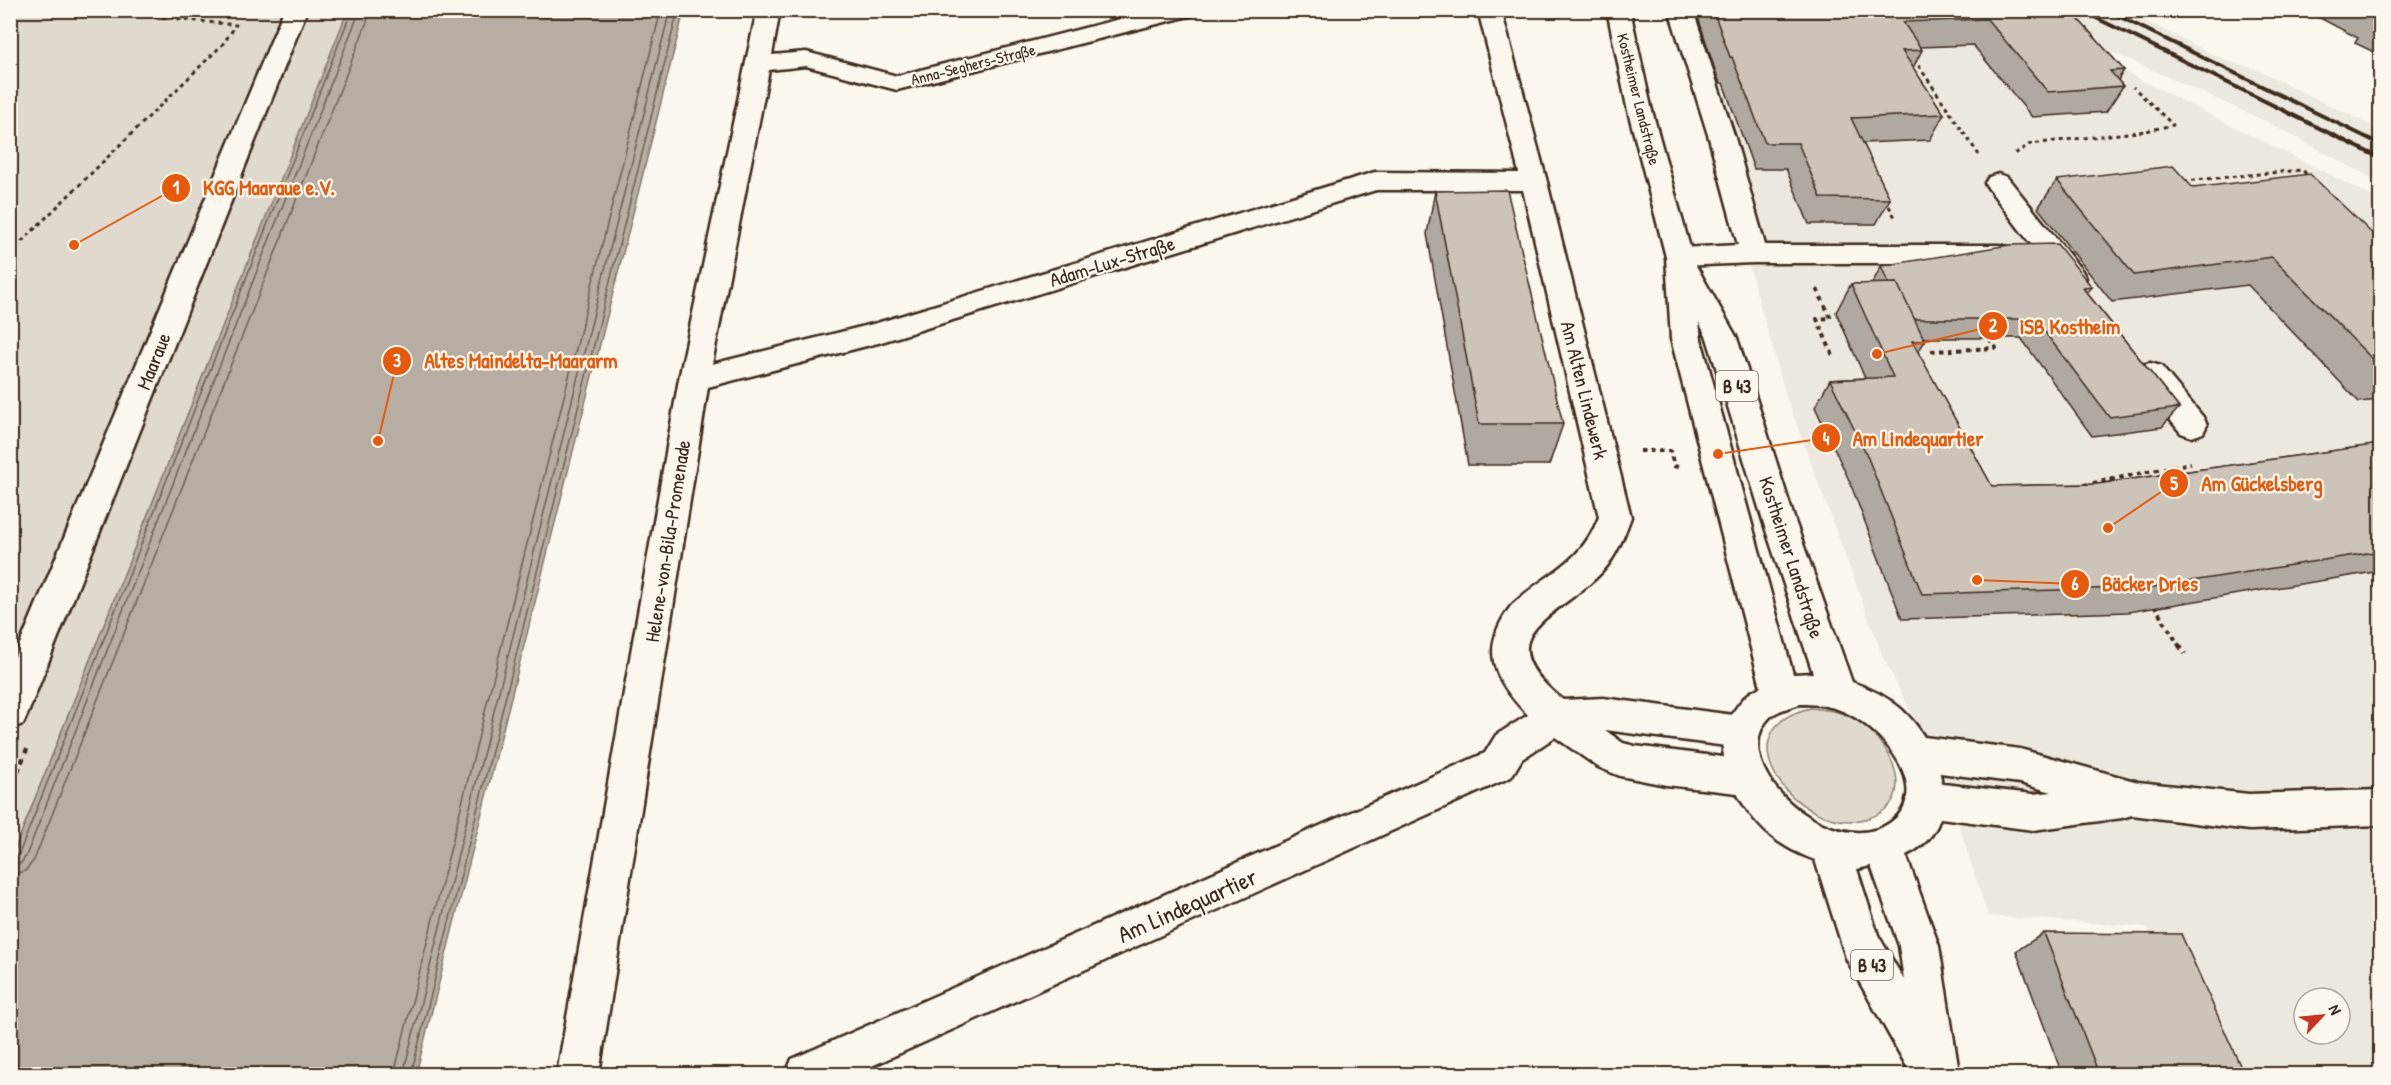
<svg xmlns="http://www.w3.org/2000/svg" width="2391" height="1085" viewBox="0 0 2391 1085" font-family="'Patrick Hand',sans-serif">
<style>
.built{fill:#ede8dd;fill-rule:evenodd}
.green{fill:#dfd9ce;stroke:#8d8276;stroke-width:1.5}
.water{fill:#b6aea2;stroke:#85796d;stroke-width:1.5}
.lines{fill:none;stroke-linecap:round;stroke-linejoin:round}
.shore{stroke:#6c5f53;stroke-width:1.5}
.minor-casing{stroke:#3b2a1e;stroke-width:5}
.major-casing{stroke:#3b2a1e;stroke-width:5}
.path-far2{stroke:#3b2a1e;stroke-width:3;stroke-dasharray:4 4;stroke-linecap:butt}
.path-far1{stroke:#3b2a1e;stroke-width:4;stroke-dasharray:4.5 4.5;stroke-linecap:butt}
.path{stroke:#3b2a1e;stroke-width:4.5;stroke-dasharray:5 5;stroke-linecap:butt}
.minor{fill:#fbf7ec;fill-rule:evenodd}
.major{fill:#fbf7ec;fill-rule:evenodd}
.rail{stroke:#3b2a1e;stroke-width:4}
.wall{fill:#afa99f;stroke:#3b2a1e;stroke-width:1.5}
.building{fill:#ccc4b9;stroke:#3b2a1e;stroke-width:1.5}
.labels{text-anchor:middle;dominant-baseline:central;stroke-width:4.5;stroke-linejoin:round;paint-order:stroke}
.far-street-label{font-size:16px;fill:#3b2a1e;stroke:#fbf7ec}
.shield{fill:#fbf7ec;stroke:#75685c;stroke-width:1.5}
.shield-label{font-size:18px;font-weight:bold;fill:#3b2a1e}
.street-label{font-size:20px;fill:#3b2a1e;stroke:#fbf7ec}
.near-street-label{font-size:24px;fill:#3b2a1e;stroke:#fbf7ec}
.leader{fill:none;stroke:#e8590c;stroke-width:2}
.callout-dot{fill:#e8590c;stroke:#fbf7ec;stroke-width:2}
.mark-label{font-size:18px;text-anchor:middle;font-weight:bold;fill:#fff}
.callout-label{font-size:21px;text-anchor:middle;font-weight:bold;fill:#e8590c;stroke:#fbf7ec;stroke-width:4.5;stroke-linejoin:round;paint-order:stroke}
</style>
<rect width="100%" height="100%" fill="#fbf7ec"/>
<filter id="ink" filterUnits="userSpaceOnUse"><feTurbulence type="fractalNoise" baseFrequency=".0167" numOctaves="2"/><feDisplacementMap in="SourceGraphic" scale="12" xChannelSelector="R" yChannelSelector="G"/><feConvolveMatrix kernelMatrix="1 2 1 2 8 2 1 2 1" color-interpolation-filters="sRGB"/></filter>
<g filter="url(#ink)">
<g class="built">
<path d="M1666,11H2003L2380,200V1074H2214L2147,927L1988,916L1941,771L1883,657L1787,399L1751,273ZM2304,998H2340V1034H2304Z"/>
<path d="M2021,11H2129L2154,25L2225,60L2258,70L2380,130V182L2263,120Z"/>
</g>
<g class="green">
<path d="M11,11H348L11,859Z"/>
<path d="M1811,708C1826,710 1841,711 1855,719C1891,740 1923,804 1865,819C1795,836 1718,728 1811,708Z"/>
</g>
<path class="water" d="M348,10L684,11L416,1074H11V859Z"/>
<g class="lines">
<g class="shore">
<path d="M10,858L19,854L352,10"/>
<path d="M10,866L20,864L26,856L360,10"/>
<path d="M10,875L25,871L34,860L367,22L369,10"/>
<path d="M394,1074L661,10"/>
<path d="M403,1074L670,10"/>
<path d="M411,1074L678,10"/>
</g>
<g class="minor-casing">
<g id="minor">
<path d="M284,10H307L28,713L23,724L10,729V668Z"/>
<path d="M757,10H780L772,55L806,52L897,76L1155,10H1196L1193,15L897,90L806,66L769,70L712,364L877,323L1375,172L1519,173L1478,10H1501L1547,182L1631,517C1624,536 1616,558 1601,573C1558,618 1481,634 1563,700L1603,698L1741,716L1754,720L1759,732L1754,744L1741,748L1605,730L1623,743L1635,746L1746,760L1759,765L1765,777L1759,789L1746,794L1666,785L1620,776L1598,767L1555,737L1522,759L1511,777L854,1074H786L792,1059L1485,753L1496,735L1528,715C1493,679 1479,649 1511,606C1546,572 1580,566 1599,517L1523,190H1376L878,343L708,387L599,1074H557L679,379Z"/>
<path d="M1669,10H1693L1735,138L1765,245H1999L2009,247L2013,254L2009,261L1999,263H1754L1680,266L1670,264L1666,257L1670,250L1680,248L1738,245L1709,138Z"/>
<path d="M1998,174L2007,177L2082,271L2086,278L2082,285L2072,288L2062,285L1989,189L1985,183L1989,177Z"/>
<path d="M2150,363L2161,366L2203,417L2207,425L2203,433L2192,437L2181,433L2139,382L2135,374L2139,366Z"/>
<path d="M1916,736L2020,749L2138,782L2249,794L2380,790V825L2249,830L2132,815L2122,818L2033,830L1925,816L1912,811L1906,799L1912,787L1925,782L2033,794L2052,792L2020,783L1916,770L1903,765L1898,753L1903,741Z"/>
</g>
</g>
<g class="major-casing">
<path id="major" d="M1607,10H1630L1651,107L1694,262L1737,338L1795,521L1852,682C1869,688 1886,696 1900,708C1941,744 1969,826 1906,855L1939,946L1958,1066L1955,1074H1911L1846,958L1815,860C1801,855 1783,846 1771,836C1741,811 1706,751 1732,714C1741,701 1746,693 1761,687L1671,339L1666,257L1627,107ZM1699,322L1707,338L1763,521L1813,673L1793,674L1701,339ZM1800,704C1817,704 1834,706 1849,714C1883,731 1934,790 1891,822C1834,864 1720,765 1771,716C1778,710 1792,707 1800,704ZM1871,866L1899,946L1904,980L1878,935L1857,869Z"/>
</g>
<g class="path-far2">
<path d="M1914,59L1979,155"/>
<path d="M2015,154L2030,144L2146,131L2173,125L2133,87"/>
<path d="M2184,181L2302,170L2311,178"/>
<path d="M1885,199L1896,219"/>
<path d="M10,253L223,44L236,25L92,10"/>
</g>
<g class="path-far1">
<path d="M1817,289L1831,318L1817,319L1834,358"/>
<path d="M1931,351L1996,348L1986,334"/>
<path d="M1640,451H1670L1674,466L1678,467"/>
<path d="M2084,485L2191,463"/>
<path d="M2154,605L2180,647"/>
</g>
<g class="path">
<path d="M2179,645L2185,654"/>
<path d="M10,790L27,749"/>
</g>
<use href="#minor" class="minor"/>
<use href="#major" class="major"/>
<g class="rail">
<path d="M2080,10L2380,158"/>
<path d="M2106,10L2380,144"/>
</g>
</g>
<g class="wall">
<path d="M1697,10H2070L2124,70L2118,80L2123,86L2106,112L2032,117L1973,45L1920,47L1922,50L1913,68L1944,114L1930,140L1863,143L1890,199L1876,224H1809L1786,169H1754L1723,83H1720L1714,67L1697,14Z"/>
<path d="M2305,10H2380V55L2355,43L2358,38Z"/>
<path d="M2057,180L2193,188L2380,241V400L2359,402L2248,285L2112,302L2038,208Z"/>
<path d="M1435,191L1563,424L1549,465H1468L1427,234Z"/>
<path d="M1881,266L2092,287L2087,293L2179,408L2162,427L2092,436L2021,338H1924L1925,341L1918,352L1992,486L2097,484L2380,444V571L2128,612L1902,619L1849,480L1815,407L1830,380L1865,378L1836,312L1851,284H1872Z"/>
<path d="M2044,933L2244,1074H2062L2016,951Z"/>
</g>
<g class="building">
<path d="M1713,10H2070L2124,70L2110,71L2123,86L2048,92L1987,19L1903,22L1922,50L1902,51L1944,114L1851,118L1890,199L1821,198L1798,143H1765L1732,57H1730Z"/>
<path d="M2373,10H2380V20L2375,18L2380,14Z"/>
<path d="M2173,166L2193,188L2310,174L2380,241V367L2272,257L2134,275L2057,180Z"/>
<path d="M1507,190L1563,424H1479L1435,191Z"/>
<path d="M2057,244L2092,287L2083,288L2179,408L2109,417L2035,319H1914L1897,283L1889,284L1881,266L2009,245Z"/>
<path d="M1897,283L1925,341H1912L1992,486L2097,484L2380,444V551L2154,587L1922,594L1866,453L1830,380L1893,377L1851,284Z"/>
<path d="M2044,933L2181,934L2244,1074H2099Z"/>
</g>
</g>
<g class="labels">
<g class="far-street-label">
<text transform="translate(973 64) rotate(-14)">Anna-Seghers-Straße</text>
<text transform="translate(1639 99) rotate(76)">Kostheimer Landstraße</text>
</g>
<g class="shield">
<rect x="1716" y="371" width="42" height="30" rx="4.5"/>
<rect x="1851" y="950" width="42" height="30" rx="4.5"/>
</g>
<g class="shield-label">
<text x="1737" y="386">B 43</text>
<text x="1872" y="965">B 43</text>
</g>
<g class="street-label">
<text transform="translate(1112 261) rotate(-17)">Adam-Lux-Straße</text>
<text transform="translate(153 361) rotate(-68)">Maaraue</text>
<text transform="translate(1585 390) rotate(76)">Am Alten Lindewerk</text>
<text transform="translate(667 541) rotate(-81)">Helene-von-Bila-Promenade</text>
<text transform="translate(1792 557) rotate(72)">Kostheimer Landstraße</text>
</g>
<g class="near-street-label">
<text transform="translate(1187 905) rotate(-24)">Am Lindequartier</text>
</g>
</g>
<path class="leader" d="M74 245L176 188M1877 354L1993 326M378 441L397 361M1718 454L1826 438M2108 528L2174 483M1977 580L2075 584"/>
<g class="callout-dot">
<circle cx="74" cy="245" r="6"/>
<circle cx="1877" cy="354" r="6"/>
<circle cx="378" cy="441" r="6"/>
<circle cx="1718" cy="454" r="6"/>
<circle cx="2108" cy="528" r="6"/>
<circle cx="1977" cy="580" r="6"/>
<circle cx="176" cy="188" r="15"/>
<circle cx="1993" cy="326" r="15"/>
<circle cx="397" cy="361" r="15"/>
<circle cx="1826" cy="438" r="15"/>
<circle cx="2174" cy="483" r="15"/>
<circle cx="2075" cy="584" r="15"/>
</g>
<g class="mark-label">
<text x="176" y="194">1</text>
<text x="1993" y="332">2</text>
<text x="397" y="367">3</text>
<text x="1826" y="445">4</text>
<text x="2174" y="490">5</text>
<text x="2075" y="590">6</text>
</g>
<g class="callout-label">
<text x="269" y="195">KGG Maaraue e.V.</text>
<text x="2070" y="334">iSB Kostheim</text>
<text x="521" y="368">Altes Maindelta-Maararm</text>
<text x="1918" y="446">Am Lindequartier</text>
<text x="2262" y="491">Am Gückelsberg</text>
<text x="2150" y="591">Bäcker Dries</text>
</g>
<rect width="2391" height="1085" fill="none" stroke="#fbf7ec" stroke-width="36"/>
<rect x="18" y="18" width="2355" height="1049" fill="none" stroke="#3b2a1e" stroke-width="2" filter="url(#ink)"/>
<g transform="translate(2322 1016) rotate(64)"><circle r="28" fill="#fbf7ec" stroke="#aea59a" stroke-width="1.5"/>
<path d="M0-4.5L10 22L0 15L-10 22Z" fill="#c8321e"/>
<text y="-9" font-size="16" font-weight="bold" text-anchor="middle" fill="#3b2a1e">N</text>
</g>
</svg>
